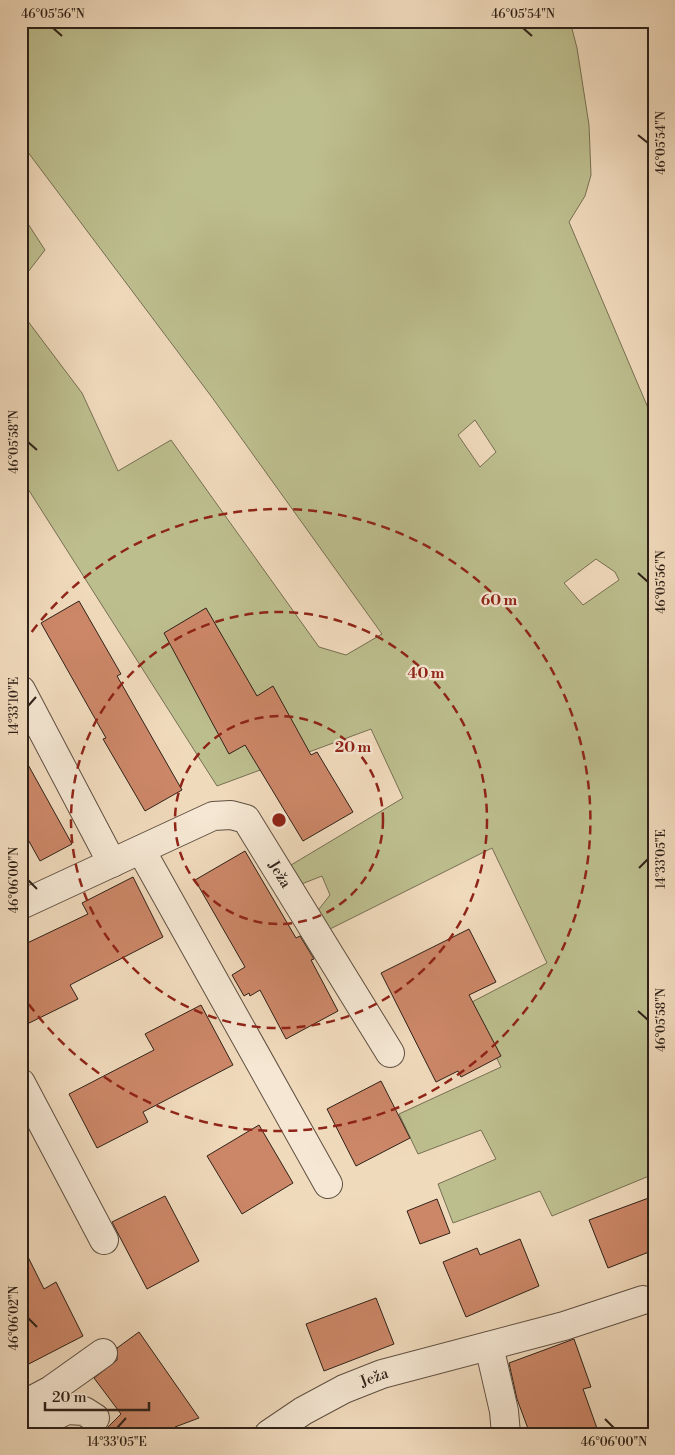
<svg xmlns="http://www.w3.org/2000/svg" width="675" height="1455" viewBox="0 0 675 1455" font-family="'Libre Bodoni',serif">
<style>
.green{fill:#bdbe8e;stroke:#767053;fill-rule:evenodd}
.building{fill:#cc8768;stroke:#2f2118}
.lines{fill:none;stroke-linecap:round;stroke-linejoin:round}
.minor-casing{stroke:#5f4f41;stroke-width:30}
.minor{stroke:#f5e7d3;stroke-width:28}
.ticks{fill:none;stroke:#2f2118;stroke-width:2}
.ring{fill:none;stroke:#8f2418;stroke-width:2.5;stroke-dasharray:9 6}
.labels{text-anchor:middle;dominant-baseline:central;stroke-width:4.5;stroke-linejoin:round;paint-order:stroke}
.street-label{font-size:15px;fill:#2f2118;stroke:#f5e7d3}
.centre{fill:#8f2418;stroke:#f5e7d3;stroke-width:2.5}
.ring-label{font-size:15px;text-anchor:middle;font-weight:bold;fill:#8f2418;stroke:#f5e7d3;stroke-width:4.5;stroke-linejoin:round;paint-order:stroke}
.neatline{fill:none;stroke:#2f2118;stroke-width:2}
.ticks-label{font-size:12px;text-anchor:middle;fill:#2f2118}
</style>
<rect width="100%" height="100%" fill="#f0dabc"/>
<filter id="stains"><feTurbulence type="fractalNoise" baseFrequency=".004" numOctaves="4"/><feColorMatrix values="0 0 0 0 .2 0 0 0 0 .09 0 0 0 0 .02 0 0 0 .5 -.17"/></filter>
<radialGradient id="worn" r=".72"><stop offset=".6" stop-color="#630" stop-opacity="0"/><stop offset="1" stop-color="#630" stop-opacity=".3"/></radialGradient>
<g class="green">
<path d="M21,21H570L577,48L589,125L591,175L585,196L569,222L654,422V1174L552,1216L540,1191L453,1223L438,1184L496,1159L481,1130L418,1154L399,1114L501,1067L470,1003L547,963L492,848L322,933L312,918L330,895L322,876L299,885L291,865L403,798L371,729L217,786L21,478V312L82,393L118,471L171,440L319,647L346,655L382,634L211,396L21,143ZM475,420L496,452L480,467L458,435ZM596,559L615,572L619,580L583,605L564,583Z"/>
<path d="M21,213L45,250L21,281Z"/>
</g>
<g class="building">
<path d="M79,601L121,674L117,676L182,790L145,811L103,739L106,738L41,623Z"/>
<path d="M206,608L257,696L273,686L311,755L317,752L353,812L303,841L245,745L229,754L164,633Z"/>
<path d="M21,752L72,844L40,861L21,827Z"/>
<path d="M245,851L296,938L300,936L314,959L311,960L338,1011L286,1039L260,990L250,996L249,993L244,996L232,975L245,967L195,880Z"/>
<path d="M133,877L163,937L70,985L78,999L21,1027V946L88,914L82,903Z"/>
<path d="M469,929L496,982L469,995L501,1056L461,1077L458,1071L436,1082L381,973Z"/>
<path d="M201,1005L233,1065L143,1112L148,1122L97,1148L69,1094L154,1050L145,1034Z"/>
<path d="M381,1081L410,1138L356,1166L327,1109Z"/>
<path d="M259,1125L293,1183L242,1214L207,1156Z"/>
<path d="M165,1196L199,1261L147,1289L112,1222Z"/>
<path d="M654,1196V1250L608,1268L589,1220Z"/>
<path d="M437,1199L450,1233L420,1244L407,1211Z"/>
<path d="M520,1239L539,1286L466,1317L443,1262L477,1248L480,1255Z"/>
<path d="M21,1243L44,1289L56,1282L83,1336L21,1368Z"/>
<path d="M376,1298L394,1344L324,1371L306,1324Z"/>
<path d="M139,1332L199,1418L175,1427L178,1434H97L103,1432L121,1414L94,1378L117,1360V1348Z"/>
<path d="M574,1339L591,1387L583,1389L599,1434H530L517,1399L509,1363Z"/>
</g>
<g class="lines">
<g class="minor-casing">
<g id="minor">
<path d="M21,690L112,863"/>
<path d="M141,850L328,1184"/>
<path id="s1" d="M21,905L213,816L231,815L246,819L390,1053"/>
<path d="M21,1083L104,1240"/>
<path d="M489,1346L504,1411L506,1434"/>
<path d="M21,1406L51,1390L103,1353"/>
<path d="M21,1432L67,1410L84,1411L95,1418"/>
<path id="s2" d="M269,1434L303,1411L344,1389L382,1374L564,1326L643,1300"/>
</g>
</g>
<use href="#minor" class="minor"/>
</g>
<path class="ticks" d="M53,28L62,36M523,28L532,36M638,135L648,143M28,442L37,450M638,573L648,582M28,706L36,697M639,868L648,859M28,880L37,889M638,1011L648,1020M28,1318L37,1327M605,1419L614,1428M117,1428L126,1418"/>
<g class="ring">
<circle cx="279" cy="820" r="104"/>
<circle cx="279" cy="820" r="208"/>
<path d="M23 644A311 311 0 1 1 23 996"/>
</g>
<g class="labels">
<g class="street-label">
<text stroke="none"><textPath href="#s1" startOffset="310">Ježa</textPath></text>
<text stroke="none"><textPath href="#s2" startOffset="120">Ježa</textPath></text>
</g>
</g>
<circle cx="279" cy="820" r="8" class="centre"/>
<g class="ring-label">
<text x="499" y="605">60 m</text>
<text x="426" y="678">40 m</text>
<text x="353" y="752">20 m</text>
</g>
<rect width="675" height="1455" fill="none" stroke="#f0dabc" stroke-width="55"/>
<path d="M45 1402v8h104v-8" fill="none" stroke="#2f2118" stroke-width="2.5"/>
<text x="52" y="1402" font-size="15" fill="#2f2118" stroke="#f5e7d3" stroke-width="4" paint-order="stroke">20 m</text>
<rect x="28" y="28" width="620" height="1400" class="neatline"/>
<g class="ticks-label">
<text x="53" y="18">46°05'56"N</text>
<text x="523" y="18">46°05'54"N</text>
<text transform="translate(661 143) rotate(-90)" y="4">46°05'54"N</text>
<text transform="translate(14 442) rotate(-90)" y="4">46°05'58"N</text>
<text transform="translate(661 582) rotate(-90)" y="4">46°05'56"N</text>
<text transform="translate(14 706) rotate(-90)" y="4">14°33'10"E</text>
<text transform="translate(661 859) rotate(-90)" y="4">14°33'05"E</text>
<text transform="translate(14 880) rotate(-90)" y="4">46°06'00"N</text>
<text transform="translate(661 1020) rotate(-90)" y="4">46°05'58"N</text>
<text transform="translate(14 1318) rotate(-90)" y="4">46°06'02"N</text>
<text x="117" y="1446">14°33'05"E</text>
<text x="614" y="1446">46°06'00"N</text>
</g>
<rect width="100%" height="100%" filter="url(#stains)"/>
<rect width="100%" height="100%" fill="url(#worn)"/>
</svg>
